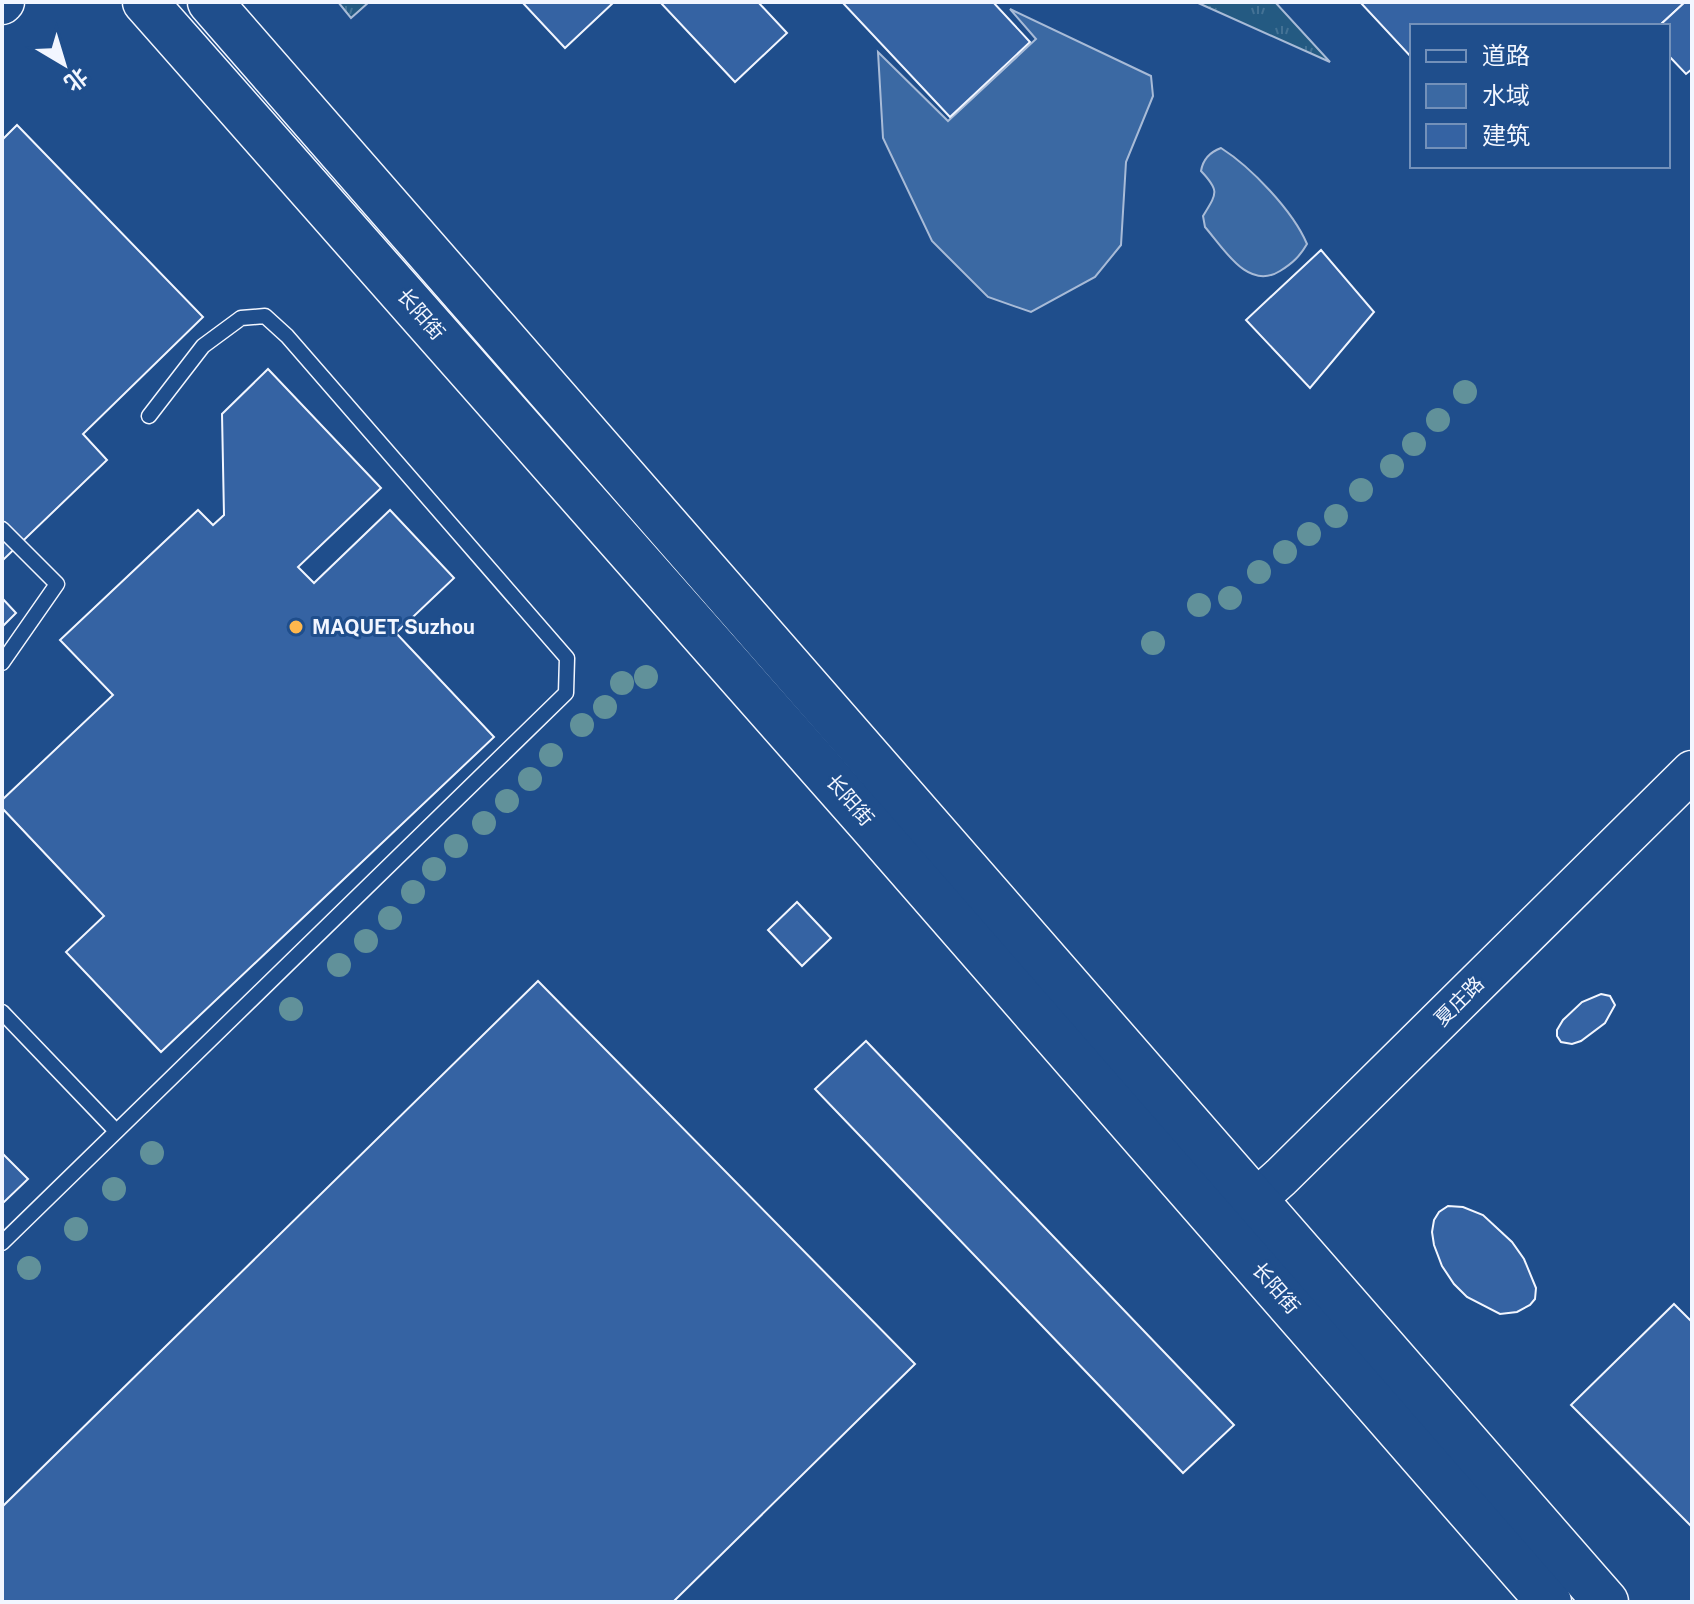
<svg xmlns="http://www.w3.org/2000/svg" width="1694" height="1604" viewBox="0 0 1694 1604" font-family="'Public Sans','Noto Sans SC',sans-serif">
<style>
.grass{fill:url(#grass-tufts);stroke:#a8bbd7;stroke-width:2}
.water{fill:#3b69a3;stroke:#a8bbd7;stroke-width:2}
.building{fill:#3563a3;stroke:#f2f6ff;stroke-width:2}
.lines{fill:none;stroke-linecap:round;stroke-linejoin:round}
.lane-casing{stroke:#f2f6ff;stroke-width:17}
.secondary-casing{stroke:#f2f6ff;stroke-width:43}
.primary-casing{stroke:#f2f6ff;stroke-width:47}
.lane{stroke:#1f4e8c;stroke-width:14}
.secondary{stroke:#1f4e8c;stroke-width:40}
.primary{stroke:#1f4e8c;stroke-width:44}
.tree{fill:#61919a}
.poi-dot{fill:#ffb74d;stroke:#1f4e8c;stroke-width:3}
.labels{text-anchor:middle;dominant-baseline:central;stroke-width:6;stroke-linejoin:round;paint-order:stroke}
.street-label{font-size:20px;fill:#f2f6ff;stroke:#1f4e8c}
.poi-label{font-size:20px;font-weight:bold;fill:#f2f6ff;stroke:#1f4e8c;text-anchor:start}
</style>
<defs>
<pattern id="grass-tufts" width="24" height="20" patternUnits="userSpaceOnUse" patternTransform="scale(2)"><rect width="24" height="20" fill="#245a82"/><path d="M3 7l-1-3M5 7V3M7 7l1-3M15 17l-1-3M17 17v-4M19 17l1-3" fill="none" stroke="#447295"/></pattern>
</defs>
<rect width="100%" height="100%" fill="#1f4e8c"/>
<g class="grass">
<path d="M338,2H369L351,18Z"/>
<path d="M1196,2H1275L1330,62Z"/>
</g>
<g class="water">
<path d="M1010,9L1151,76L1153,96L1126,162L1121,245L1095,277L1031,312L988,297L932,241L883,138L878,52L948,121L1036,39Z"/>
<path d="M1221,148C1251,167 1293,211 1307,244C1300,256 1293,263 1280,271C1248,291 1224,249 1205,227L1203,216C1217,193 1220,191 1201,171C1203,159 1210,152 1221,148Z"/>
</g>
<g class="building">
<path d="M522,2H614L565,48Z"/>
<path d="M660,2H758L787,33L735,82Z"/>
<path d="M842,2H993L1030,42L950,117Z"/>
<path d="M1360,2H1685L1659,26H1412V58Z"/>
<path d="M1685,2H1692V69L1686,74L1668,55V26H1659Z"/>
<path d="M17,125L203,317L83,434L107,460L2,561V140Z"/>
<path d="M1321,250L1374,312L1310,388L1246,320Z"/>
<path d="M268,369L381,488L298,567L314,583L390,510L454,578L396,633L494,737L161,1052L66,952L104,916L2,808V800L113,695L60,640L198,510L213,525L224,515L222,414Z"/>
<path d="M2,598L16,613L2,627Z"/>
<path d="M797,902L831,938L802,966L768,930Z"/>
<path d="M538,981L915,1364L673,1602H2V1507Z"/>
<path d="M1601,994L1610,996L1615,1005L1605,1023L1581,1041L1572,1044L1561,1042L1557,1036V1030L1563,1020L1582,1002Z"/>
<path d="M866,1041L1234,1425L1183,1473L815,1089Z"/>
<path d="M2,1153L28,1179L2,1204Z"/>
<path d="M1448,1206L1463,1207L1483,1215L1512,1242L1524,1259L1536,1288L1535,1299L1530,1305L1517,1312L1500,1314L1467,1297L1454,1284L1442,1266L1434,1245L1432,1232L1434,1220L1439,1212Z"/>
<path d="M1674,1304L1692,1322V1527L1571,1405Z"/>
</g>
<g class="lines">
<g class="lane-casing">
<g id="lane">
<path d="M2,529L57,584L2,663"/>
<path d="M2,1012L116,1131"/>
<path d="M2,1243L566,693L567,658L287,336L265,316L241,318L203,346L149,416"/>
</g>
</g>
<g class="secondary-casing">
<g id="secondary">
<path d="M2,4L4,2"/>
<path d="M1232,1221L1281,1177L1692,771"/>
</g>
</g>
<g class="primary-casing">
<g id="primary">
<path d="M145,2L871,825L1549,1602"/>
<path d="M210,2L1606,1602"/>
</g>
</g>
<use href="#lane" class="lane"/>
<use href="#secondary" class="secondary"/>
<use href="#primary" class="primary"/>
</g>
<g class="tree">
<circle cx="1465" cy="392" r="12"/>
<circle cx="1438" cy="420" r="12"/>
<circle cx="1414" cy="444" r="12"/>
<circle cx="1392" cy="466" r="12"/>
<circle cx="1361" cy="490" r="12"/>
<circle cx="1336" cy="516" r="12"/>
<circle cx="1309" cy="534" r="12"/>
<circle cx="1285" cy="552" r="12"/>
<circle cx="1259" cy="572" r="12"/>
<circle cx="1230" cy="598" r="12"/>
<circle cx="1199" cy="605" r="12"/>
<circle cx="1153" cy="643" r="12"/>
<circle cx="646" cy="677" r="12"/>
<circle cx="622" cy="683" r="12"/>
<circle cx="605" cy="707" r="12"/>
<circle cx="582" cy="725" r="12"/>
<circle cx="551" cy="755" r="12"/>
<circle cx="530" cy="779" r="12"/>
<circle cx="507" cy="801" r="12"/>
<circle cx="484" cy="823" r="12"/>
<circle cx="456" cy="846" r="12"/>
<circle cx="434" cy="869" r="12"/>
<circle cx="413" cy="892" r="12"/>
<circle cx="390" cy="918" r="12"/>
<circle cx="366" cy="941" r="12"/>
<circle cx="339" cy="965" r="12"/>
<circle cx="291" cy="1009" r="12"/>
<circle cx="152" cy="1153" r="12"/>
<circle cx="114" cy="1189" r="12"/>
<circle cx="76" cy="1229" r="12"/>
<circle cx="29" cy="1268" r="12"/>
</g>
<circle class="poi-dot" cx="296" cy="627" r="8"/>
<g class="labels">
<g class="street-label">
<text transform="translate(421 314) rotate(49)">长阳街</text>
<text transform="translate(850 800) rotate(49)">长阳街</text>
<text transform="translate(1459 1001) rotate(-45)">夏庄路</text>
<text transform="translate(1276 1288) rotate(49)">长阳街</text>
</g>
<g class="poi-label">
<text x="312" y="627">MAQUET Suzhou</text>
</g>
</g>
<rect width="1694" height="1604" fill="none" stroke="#f2f6ff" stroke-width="8"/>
<rect x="1410" y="24" width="260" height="144" fill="#1f4e8c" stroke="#7391ba" stroke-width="2"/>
<rect x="1426" y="50" width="40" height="12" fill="#1f4e8c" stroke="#7391ba" stroke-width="2"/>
<text x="1482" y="64" font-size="24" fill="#f2f6ff">道路</text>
<rect x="1426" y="84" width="40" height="24" fill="#3b69a3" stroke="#7391ba" stroke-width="2"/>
<text x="1482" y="104" font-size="24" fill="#f2f6ff">水域</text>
<rect x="1426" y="124" width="40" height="24" fill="#3563a3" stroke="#7391ba" stroke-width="2"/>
<text x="1482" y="144" font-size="24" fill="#f2f6ff">建筑</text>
<g transform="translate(64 64) rotate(142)" stroke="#1f4e8c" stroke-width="6" paint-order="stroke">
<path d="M0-6L14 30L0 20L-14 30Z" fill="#f2f6ff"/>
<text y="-12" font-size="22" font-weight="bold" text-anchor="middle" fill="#f2f6ff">北</text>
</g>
</svg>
